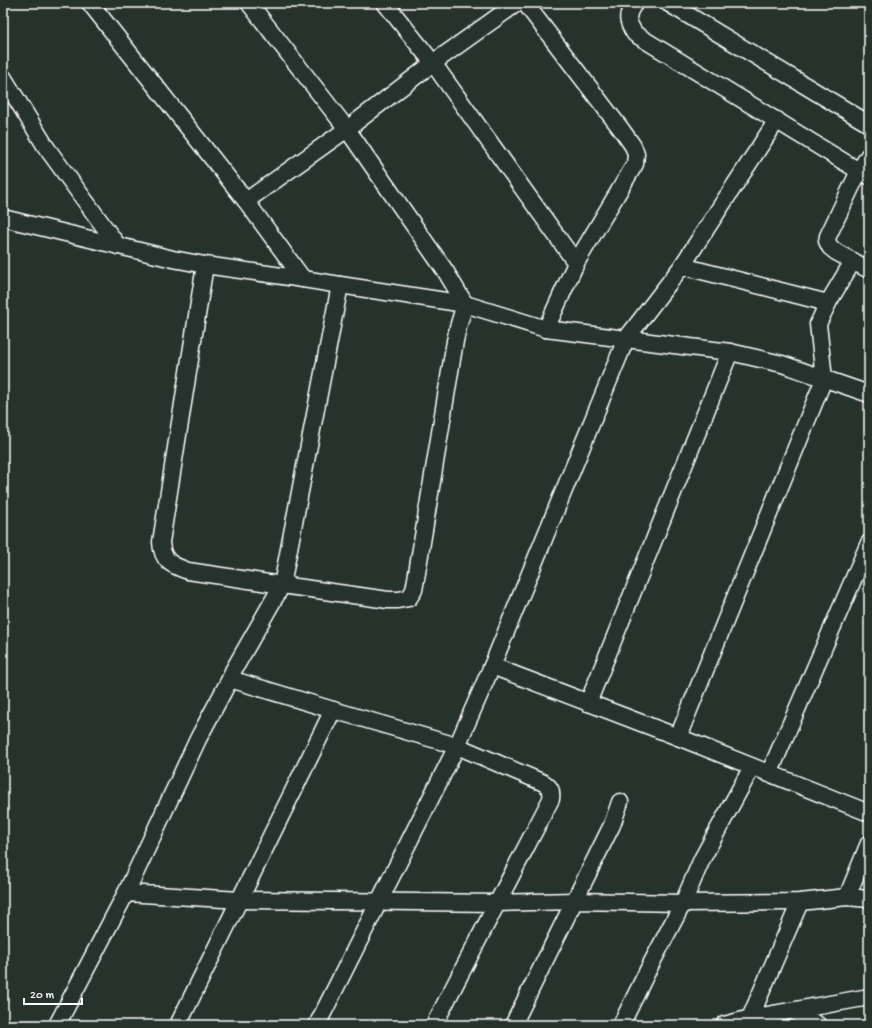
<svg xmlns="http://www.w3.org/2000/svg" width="872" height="1028" viewBox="0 0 872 1028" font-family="'Gochi Hand',sans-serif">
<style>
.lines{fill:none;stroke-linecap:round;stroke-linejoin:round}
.minor-casing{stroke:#fff;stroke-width:19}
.minor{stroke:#26332d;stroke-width:16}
</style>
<rect width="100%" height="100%" fill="#26332d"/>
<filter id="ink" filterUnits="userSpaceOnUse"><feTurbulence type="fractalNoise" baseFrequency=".025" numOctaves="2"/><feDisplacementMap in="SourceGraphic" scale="8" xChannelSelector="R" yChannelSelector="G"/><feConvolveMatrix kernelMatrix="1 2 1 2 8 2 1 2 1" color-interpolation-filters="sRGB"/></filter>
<g filter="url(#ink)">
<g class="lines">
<g class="minor-casing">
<g id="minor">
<path d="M90,3L246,201L303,279"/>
<path d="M385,3L433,63L576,263"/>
<path d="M525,3L621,129L633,146L636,154L635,164L576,263L546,329"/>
<path d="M635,3C625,15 627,22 635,34L859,171L869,176"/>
<path d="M668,3L869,124"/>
<path d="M3,77L46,147L118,246"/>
<path d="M869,155L859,171L828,236L827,241L830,247L836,252L869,270"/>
<path d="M246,201L347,129L433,63L517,3"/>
<path d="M3,218L173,259L205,265L303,279L340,285L465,304L546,329L730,352L782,364L869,394"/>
<path d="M205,265L161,542C162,561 171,565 188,571L282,585L388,600H398L409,598L414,590L416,579L455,341L458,327L465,304L446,272L347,129L249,3"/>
<path d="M682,266L828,303"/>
<path d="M492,666L678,737L869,813"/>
<path d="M230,679L333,710L457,746L544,783C551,788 552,791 551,799L434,1025"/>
<path d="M588,703L730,352"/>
<path d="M678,737L824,379L818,324L828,303L853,261"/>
<path d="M769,774L869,543"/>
<path d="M126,893L240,900L497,903L574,901L683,903L800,902L847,897L869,899"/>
<path d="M847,897L869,843"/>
<path d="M793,1011L818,1025"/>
<path d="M57,1025L126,893L198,739L230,679L233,671L282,585L340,285"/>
<path d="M178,1025L333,710"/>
<path d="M317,1025L457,746L492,666L626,339L682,266L777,120"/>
<path d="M513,1025L612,825L620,802"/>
<path d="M621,1025L650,966L683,903L702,859L752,767"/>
<path d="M724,1025L751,1018L869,997"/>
<path d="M747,1025L800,902"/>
</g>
</g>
<use href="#minor" class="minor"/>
</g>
</g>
<rect width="872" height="1028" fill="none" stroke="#26332d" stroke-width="16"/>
<rect x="8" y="8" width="856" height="1012" fill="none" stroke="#fff" stroke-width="1.5" filter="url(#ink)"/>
<path d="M24 998v6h58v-6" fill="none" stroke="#ffffff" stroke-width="2"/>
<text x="30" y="998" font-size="12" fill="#ffffff" stroke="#26332d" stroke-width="3" paint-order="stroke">20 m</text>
</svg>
